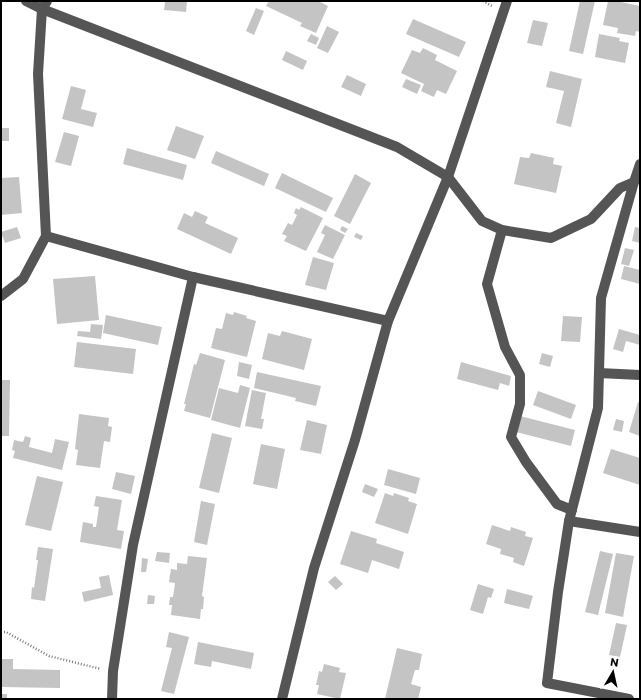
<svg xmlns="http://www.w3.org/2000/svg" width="641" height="700" viewBox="0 0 641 700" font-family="Commissioner,sans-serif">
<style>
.building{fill:#c4c4c4}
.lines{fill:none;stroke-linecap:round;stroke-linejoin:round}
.path{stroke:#777;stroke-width:2.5;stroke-dasharray:1 2;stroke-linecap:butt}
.minor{stroke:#555;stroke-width:10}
</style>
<rect width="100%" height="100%" fill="#fff"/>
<g class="building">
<path d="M169,1H187L186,12L164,10L165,2H169Z"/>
<path d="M269,1H318L328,6L316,33L300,26L302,23L266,6Z"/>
<path d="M580,1H595L583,54L569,51Z"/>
<path d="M608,1H616L640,6V32L636,31L635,36L617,33L618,28L603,25Z"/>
<path d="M256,8L264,11L254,35L246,31Z"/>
<path d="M413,19L466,42L459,57L406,34Z"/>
<path d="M533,20L548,23L542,46L527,43Z"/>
<path d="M327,26L339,32L328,53L317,48Z"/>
<path d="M311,34L319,38L316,45L307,41Z"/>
<path d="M599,34L620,38L619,41L629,43L625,63L595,57Z"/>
<path d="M423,48L437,55L435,60L457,71L446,94L437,90L434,97L421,91L424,84L401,73L412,50L420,53Z"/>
<path d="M286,51L307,61L303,70L282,60Z"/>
<path d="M550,71L582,79L571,127L556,123L564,91L546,87Z"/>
<path d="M347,75L366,84L361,96L341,87Z"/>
<path d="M406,79L421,85L417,94L402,87Z"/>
<path d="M71,86L86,90L81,109L97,113L93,127L62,119Z"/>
<path d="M176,126L204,136L195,159L167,150Z"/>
<rect x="1" y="128" width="8" height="13"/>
<path d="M64,132L79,136L71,166L55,162Z"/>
<path d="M127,148L187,165L183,180L123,164Z"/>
<path d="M216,151L269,174L264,186L211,163Z"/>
<path d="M531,153L554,158L553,164L562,166L556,193L514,184L520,157L529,158Z"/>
<path d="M282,173L333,198L326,212L275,188Z"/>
<path d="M355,174L371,183L350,224L334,216Z"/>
<path d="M19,177L22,213L1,215V178Z"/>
<path d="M301,207L323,218L306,251L284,241L287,236L282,234L288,223L292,225L297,215L294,213L296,208L299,210Z"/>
<path d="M195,211L208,217L205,223L238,238L231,254L177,229L184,213L192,217Z"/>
<path d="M325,225L345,235L333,259L317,252L325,235L321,233Z"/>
<path d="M342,226L348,229L345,233L340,230Z"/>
<path d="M17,227L21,238L5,243L1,232Z"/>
<path d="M635,227L640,228V243L632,241Z"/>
<path d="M356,233L363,236L361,240L354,237Z"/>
<path d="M625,248L634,250L629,266L621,264Z"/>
<path d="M313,257L334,263L326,290L305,285Z"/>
<path d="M624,266L640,270V284L621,279Z"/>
<path d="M95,276L99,320L57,324L53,279Z"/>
<path d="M234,312L247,316L246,318L256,321L247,357L211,348L216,328L222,329L226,313L233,315Z"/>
<path d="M106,315L162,327L158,345L103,333Z"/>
<path d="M563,316L582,317L580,342L561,341Z"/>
<path d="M91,324L103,325L101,339L77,336L78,331L90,332Z"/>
<path d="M619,329L640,335V345L626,341L623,352L613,349Z"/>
<path d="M282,331L312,339L304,370L262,359L268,333L280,336Z"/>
<path d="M77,342L136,349L133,374L74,367Z"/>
<path d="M200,353L225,360L210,418L184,411L186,404H184L194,364L196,365Z"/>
<path d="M542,353L553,356L550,367L539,364Z"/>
<path d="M239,362L252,365L249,379L237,376Z"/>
<path d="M461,362L511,376L509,386L500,383L498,390L457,379Z"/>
<path d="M257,372L321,386L316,406L295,401L296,398L254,388Z"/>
<path d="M1,380H10L9,436H1Z"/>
<path d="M240,385L250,388L240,428L211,420L219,388L238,393Z"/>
<path d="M252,390L266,393L261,419H264L262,429L245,426Z"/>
<path d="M538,391L576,405L571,419L533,405Z"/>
<path d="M638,402L640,403V436L629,432Z"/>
<path d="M79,414L109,418L108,426L112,427L110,442L104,441L100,468L76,465L78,450L75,449Z"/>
<path d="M520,416L575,430L571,446L516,432Z"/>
<path d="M616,419L624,421L622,432L613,430Z"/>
<path d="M307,420L327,425L321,454L300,450Z"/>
<path d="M212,433L232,438L219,493L199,488Z"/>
<path d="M25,436L31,438L29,447L52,453L55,439L69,442L62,470L13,458L15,451L12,450L14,440L23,442Z"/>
<path d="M261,444L285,449L277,489L253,484Z"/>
<path d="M611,449L640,458V485L603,473Z"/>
<path d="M388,469L420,478L416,494L384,485Z"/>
<path d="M116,472L135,476L131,494L112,489Z"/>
<path d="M37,476L63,482L51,531L25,525Z"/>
<path d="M365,484L378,489L374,497L362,492Z"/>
<path d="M385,493L393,496L394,493L409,498L408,501L417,504L408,534L375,523Z"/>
<path d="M96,496L122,500L117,530L124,531L121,549L80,542L83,522L93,524V527H96L99,507L94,506Z"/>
<path d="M201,501L215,504L207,545L194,542Z"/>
<path d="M492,525L510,531L511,527L526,532L525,536L533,538L524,566L513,562L514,558L500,554L501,549L486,544Z"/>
<path d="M351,531L377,539L376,543L404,552L399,569L372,560L368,573L340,564Z"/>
<path d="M38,547L53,549L45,601L31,599L32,587L34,588L38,560H36Z"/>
<path d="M600,551L613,554L598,615L585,612Z"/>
<path d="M157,552L170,553L169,563L155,561Z"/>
<path d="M616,553L634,556L623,617L605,613Z"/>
<path d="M188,556L207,558L202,596L204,597L203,609H201L200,619L171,615L172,605H169L170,597H173L175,583L169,582L171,569L177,570V563L187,564Z"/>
<path d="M142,558L148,559L146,572H141Z"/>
<path d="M109,575L113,595L84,602L82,592L101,588L99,577Z"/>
<path d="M335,576L343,584L336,590L328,582Z"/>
<path d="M478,584L494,589L491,598L488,597L483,614L470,610Z"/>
<path d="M507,589L533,596L529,609L504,603Z"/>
<path d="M148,595L155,596L154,604H147Z"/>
<path d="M616,623L627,625L620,657L609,655Z"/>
<path d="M169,632L189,637L174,694L161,691L172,648L166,647Z"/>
<path d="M198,642L254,653L251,669L212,661L211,667L194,664Z"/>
<path d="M397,648L422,654L419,670H415L411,684L421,687L418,699H385Z"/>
<path d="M1,659H13V669L60,670V688L1,687Z"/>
<path d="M324,664L340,668L339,672L346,673L340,699L317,694L319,685H316L319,671L322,672Z"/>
<rect x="1" y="694" width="6" height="5"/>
</g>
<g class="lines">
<g class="path">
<path d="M483,1L492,6"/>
<path d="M1,632H6L49,656L101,669"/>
</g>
<g class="minor">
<path d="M26,1L42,9L397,147L448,177L482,221L502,230L487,284L505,347L520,375V404L511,437L526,462L557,504L572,510"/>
<path d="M47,1L42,9L38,74L46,236L193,277L388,321"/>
<path d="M502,230L551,238L591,219L620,188L634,182"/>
<path d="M1,296L23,279L46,236"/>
<path d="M599,373L640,375"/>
<path d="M569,521L640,532"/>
<path d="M112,699L113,671L133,545L193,277"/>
<path d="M282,699L314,568L355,440L388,321L448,177L507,1"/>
<path d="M629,699L547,683L558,592L569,521L598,408L601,298L634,182L640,164"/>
</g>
</g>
<rect width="641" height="700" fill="none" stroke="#000000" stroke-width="4"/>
<g transform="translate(613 672) rotate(9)" stroke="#ffffff" stroke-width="3" paint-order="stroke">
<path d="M0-3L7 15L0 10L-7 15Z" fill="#000000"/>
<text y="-6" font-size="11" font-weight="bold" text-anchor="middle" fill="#000000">N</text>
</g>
</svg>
